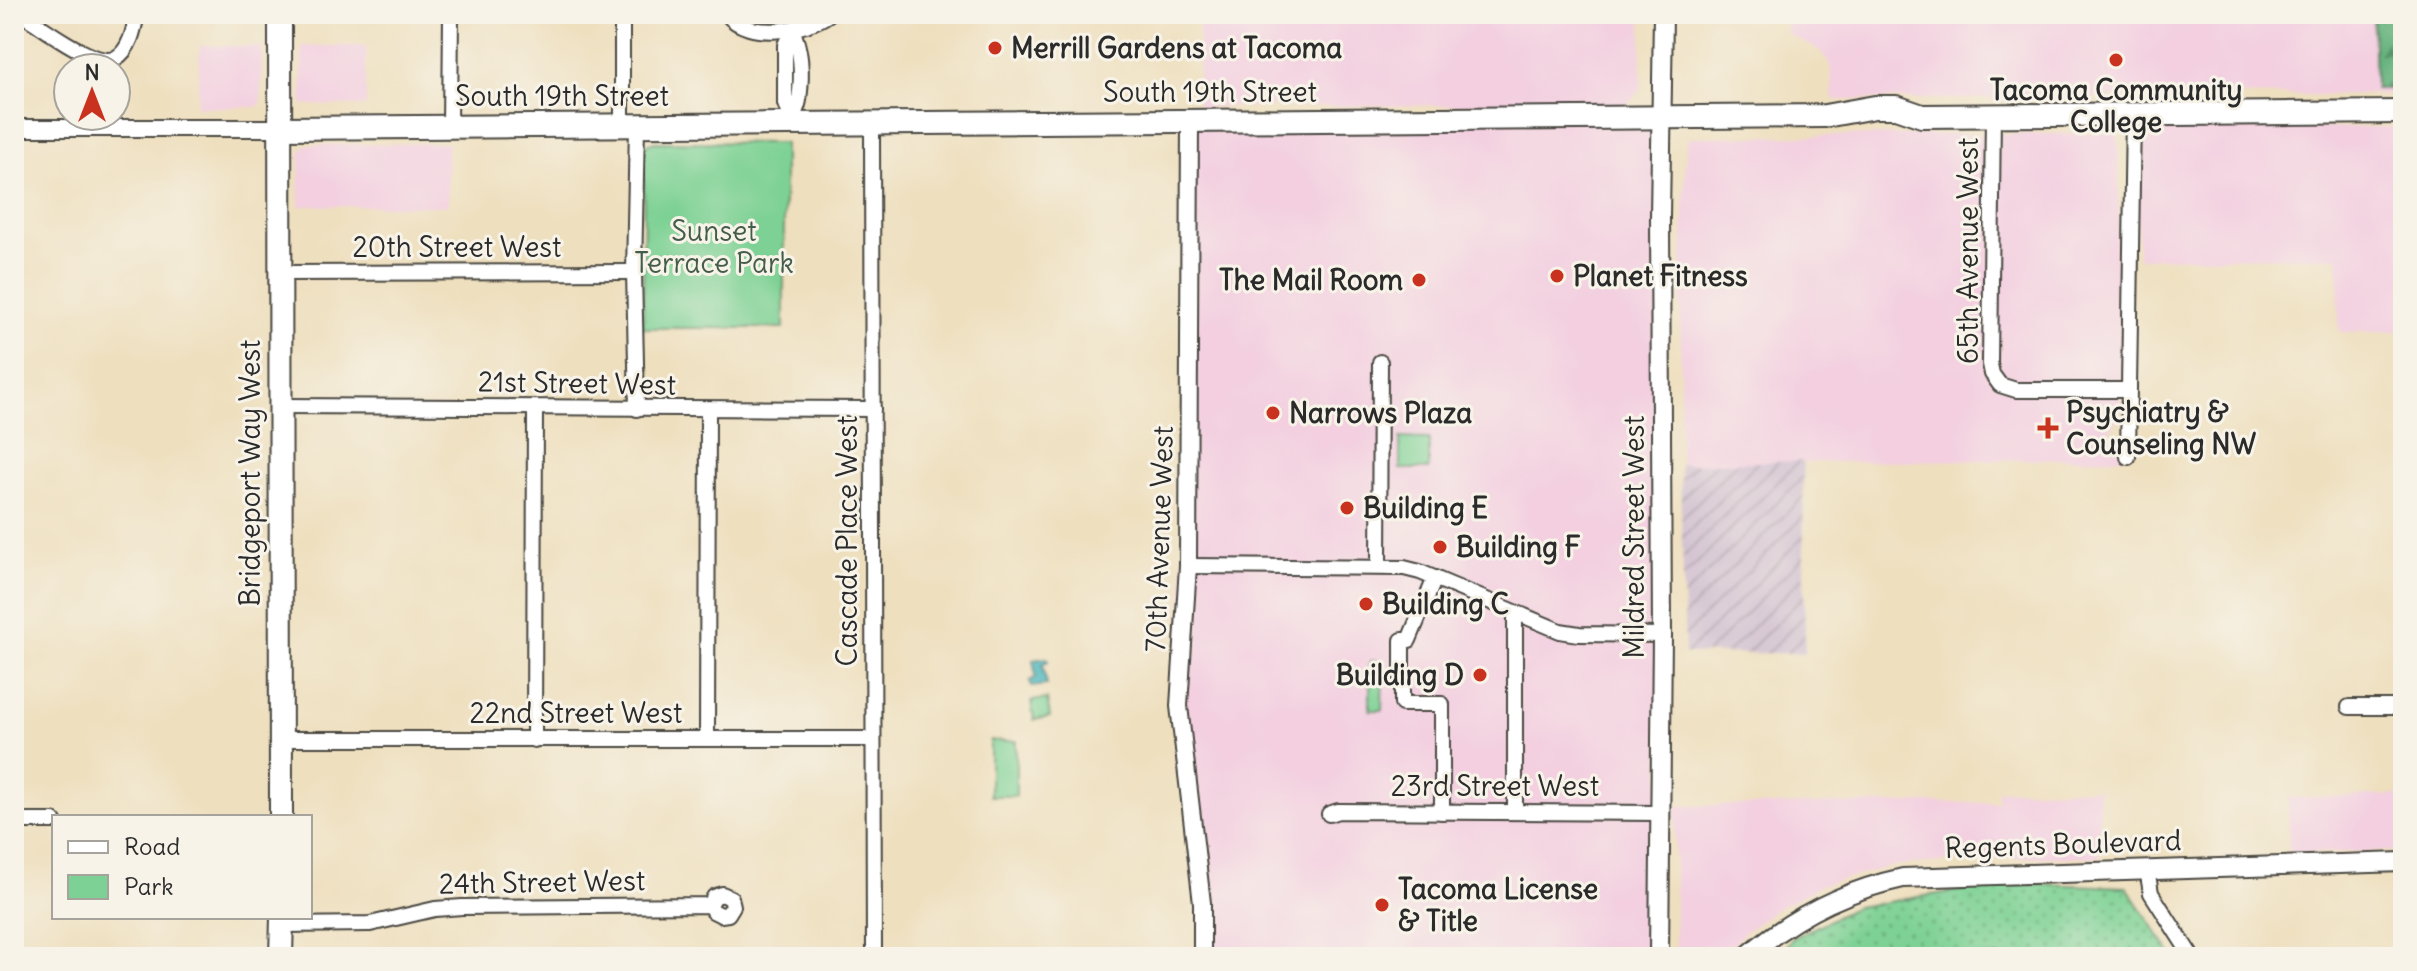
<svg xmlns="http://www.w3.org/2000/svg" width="2417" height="971" viewBox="0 0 2417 971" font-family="Delius,sans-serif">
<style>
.built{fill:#f3cfe0}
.industrial{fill:url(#industrial-furrows)}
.grass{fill:url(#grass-dots);stroke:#547e60;stroke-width:2}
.forest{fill:url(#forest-firs);stroke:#486f54;stroke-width:2}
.green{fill:#7ed194;stroke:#547e60;stroke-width:2}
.water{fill:#41b1b8;stroke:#366e72;stroke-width:2}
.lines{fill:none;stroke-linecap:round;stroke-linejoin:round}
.minor-casing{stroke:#484641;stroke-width:18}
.tertiary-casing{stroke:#484641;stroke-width:20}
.secondary-casing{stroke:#484641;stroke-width:22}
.primary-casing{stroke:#484641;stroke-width:26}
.minor{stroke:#fff;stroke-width:14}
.tertiary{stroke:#fff;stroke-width:16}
.secondary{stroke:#fff;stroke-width:18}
.primary{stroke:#fff;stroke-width:22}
.poi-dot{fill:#c8321e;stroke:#f7f3e8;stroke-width:3}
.labels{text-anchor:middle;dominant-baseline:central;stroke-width:6;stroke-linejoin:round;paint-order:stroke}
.poi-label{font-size:28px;font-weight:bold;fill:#2b2b2b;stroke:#f7f3e8;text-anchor:start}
.street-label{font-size:28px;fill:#2b2b2b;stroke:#f7f3e8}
.park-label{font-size:28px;fill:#445d4a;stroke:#f7f3e8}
</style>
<defs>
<pattern id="industrial-furrows" width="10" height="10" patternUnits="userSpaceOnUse" patternTransform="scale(2)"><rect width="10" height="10" fill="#cfbdcf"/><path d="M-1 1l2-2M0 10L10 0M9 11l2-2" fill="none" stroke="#a89aa8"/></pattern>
<pattern id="grass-dots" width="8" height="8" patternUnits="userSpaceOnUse" patternTransform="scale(2)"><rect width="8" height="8" fill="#7ed194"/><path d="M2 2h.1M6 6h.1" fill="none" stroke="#67aa79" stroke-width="1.8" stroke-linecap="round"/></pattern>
<pattern id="forest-firs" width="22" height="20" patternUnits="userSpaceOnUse" patternTransform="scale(2)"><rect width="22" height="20" fill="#66b37e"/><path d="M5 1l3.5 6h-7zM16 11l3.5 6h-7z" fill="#549267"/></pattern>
</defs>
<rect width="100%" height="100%" fill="#f7f3e8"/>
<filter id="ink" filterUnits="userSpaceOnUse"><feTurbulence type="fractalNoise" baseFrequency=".0125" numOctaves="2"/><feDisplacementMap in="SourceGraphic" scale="16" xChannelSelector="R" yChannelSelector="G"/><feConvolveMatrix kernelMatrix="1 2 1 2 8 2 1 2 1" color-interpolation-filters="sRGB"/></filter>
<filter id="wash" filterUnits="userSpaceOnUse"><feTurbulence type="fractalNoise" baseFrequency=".006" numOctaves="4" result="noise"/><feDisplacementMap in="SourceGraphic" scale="32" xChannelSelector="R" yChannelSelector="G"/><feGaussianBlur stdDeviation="1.8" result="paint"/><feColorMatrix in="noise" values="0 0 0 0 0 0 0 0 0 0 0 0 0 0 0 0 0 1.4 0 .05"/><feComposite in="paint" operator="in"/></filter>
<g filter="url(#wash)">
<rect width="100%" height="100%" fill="#eedfbe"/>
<g class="built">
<path d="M1199,14H1642L1641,89L1628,104L1198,107Z"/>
<path d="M1786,14H2403V94L1833,100L1830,63L1820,51L1787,33Z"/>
<path d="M200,45L262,47L261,103L257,107H197Z"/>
<path d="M302,46H366V106L302,105Z"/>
<path d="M1662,118L1659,957H1202L1180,735L1192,123Z"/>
<path d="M2403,127V332H2339L2338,257L2138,258L2137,129Z"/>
<path d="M2118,133L2121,412L2108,433L2121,449V458L1680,464L1681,288L1686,144L1690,137Z"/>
<path d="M447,143L448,206H299L300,153L306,145Z"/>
<path d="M2099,789L2100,857L1997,858L1897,865L1821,885L1775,910L1744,933L1721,957H1675V806L1998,802V790Z"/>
<path d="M2403,795V851L2289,853L2288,798Z"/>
</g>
<path class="industrial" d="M1803,461L1805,653L1685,654L1680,464Z"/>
<path class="grass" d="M2007,883L2127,887L2173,957H1776L1793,938L1856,907Z"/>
<path class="forest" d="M2373,14H2403V89H2375Z"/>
<g class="green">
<path d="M655,142L784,143V328H643L644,151L646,145Z"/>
<path d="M1400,438L1429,439V469H1400Z"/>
<path d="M1370,661H1383L1382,710H1370Z"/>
<path d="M1047,699L1050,717L1034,720L1031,701Z"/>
<rect x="990" y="741" width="26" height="55"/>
</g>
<path class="water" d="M1046,658L1048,661L1043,665L1047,685L1032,687L1030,681L1036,677L1033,660Z"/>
</g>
<g filter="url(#ink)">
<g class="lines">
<g class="minor-casing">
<g id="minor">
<path d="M22,14C40,25 96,69 116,58C130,50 134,29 137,14"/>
<path d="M727,14C748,41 805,31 829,14"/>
<path d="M792,30C802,50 802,78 799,100C798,109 792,115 792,125"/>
<path d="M792,30L785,45V104L792,116"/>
<path d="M1993,115L1990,364L1992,374L2000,385L2016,390H2128"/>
<path d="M872,125L874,957"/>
<path d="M450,126L451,14"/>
<path d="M622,126V14"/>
<path d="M637,126L634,272L637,409"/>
<path d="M280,273L634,272"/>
<path d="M280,406L873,409"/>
<path d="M2128,457L2133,113"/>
<path d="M1188,566L1404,568L1420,572L1560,631L1579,634L1662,635"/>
<path d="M1379,567L1380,362"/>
<path d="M1435,578L1409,640H1402V704H1442V812"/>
<path d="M2349,707H2403"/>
<path d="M281,739H872"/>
<path d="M707,739L708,410"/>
<path d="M534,740L535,408"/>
<path d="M1515,812V613"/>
<path d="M1329,814L1338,811L1660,813"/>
<path d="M14,821H54"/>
<path d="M2147,869L2151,893L2192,957"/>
<path d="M282,925L370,924L435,909L462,907L710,905L713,911L721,915L728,914L733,906L731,898L722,894L714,897L710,905"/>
</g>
</g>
<g class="tertiary-casing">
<g id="tertiary">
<path d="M1190,122L1188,566L1179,706L1202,903V957"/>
<path d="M14,128H280"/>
</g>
</g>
<g class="secondary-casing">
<g id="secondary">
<path d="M1659,957L1662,635L1660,217L1663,14"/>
<path d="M1746,957C1792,917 1843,891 1903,878L2403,862"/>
</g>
</g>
<g class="primary-casing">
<g id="primary">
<path d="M280,14L281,817"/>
<path d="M280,128L1825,116L1875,107H1896L1922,116L2403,112"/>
<path d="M281,957L282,917"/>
</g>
</g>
<use href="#minor" class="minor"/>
<use href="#tertiary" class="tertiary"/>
<use href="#secondary" class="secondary"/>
<use href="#primary" class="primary"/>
</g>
</g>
<g class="poi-dot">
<circle cx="995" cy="48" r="8"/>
<circle cx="2116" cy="60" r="8"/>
<circle cx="1557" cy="276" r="8"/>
<circle cx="1419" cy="280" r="8"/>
<circle cx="1273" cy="413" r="8"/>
<path d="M2044 416h8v8h8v8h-8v8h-8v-8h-8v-8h8z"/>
<circle cx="1347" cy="508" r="8"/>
<circle cx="1440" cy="547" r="8"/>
<circle cx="1366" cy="604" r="8"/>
<circle cx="1480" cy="675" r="8"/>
<circle cx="1382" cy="905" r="8"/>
</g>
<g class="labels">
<g class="poi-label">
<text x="1011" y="48">Merrill Gardens at Tacoma</text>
<text x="2116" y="90" text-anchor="middle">Tacoma Community<tspan x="2116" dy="32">College</tspan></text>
<text x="1573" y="276">Planet Fitness</text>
<text x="1403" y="280" text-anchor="end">The Mail Room</text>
<text x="2066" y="412">Psychiatry &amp;<tspan x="2066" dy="32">Counseling NW</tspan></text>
<text x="1289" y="413">Narrows Plaza</text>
<text x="1363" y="508">Building E</text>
<text x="1456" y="547">Building F</text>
<text x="1382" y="604">Building C</text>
<text x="1464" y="675" text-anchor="end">Building D</text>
<text x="1398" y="889">Tacoma License<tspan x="1398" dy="32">&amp; Title</tspan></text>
</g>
<g class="street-label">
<text x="1210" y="92">South 19th Street</text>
<text x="562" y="96">South 19th Street</text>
<text x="457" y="247">20th Street West</text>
<text transform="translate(1968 251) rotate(-90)">65th Avenue West</text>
<text transform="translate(577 383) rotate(1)">21st Street West</text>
<text transform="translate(250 473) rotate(-90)">Bridgeport Way West</text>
<text transform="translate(1634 537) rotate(-90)">Mildred Street West</text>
<text transform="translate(1159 539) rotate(-88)">70th Avenue West</text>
<text transform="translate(847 541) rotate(-90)">Cascade Place West</text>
<text x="576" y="713">22nd Street West</text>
<text x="1495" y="786">23rd Street West</text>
<text transform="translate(2063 844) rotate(-2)">Regents Boulevard</text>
<text transform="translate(542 882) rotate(-1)">24th Street West</text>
</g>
<g class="park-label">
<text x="714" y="231">Sunset<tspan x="714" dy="32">Terrace Park</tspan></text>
</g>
</g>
<rect width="2417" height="971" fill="none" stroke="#f7f3e8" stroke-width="48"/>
<rect x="52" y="815" width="260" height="104" fill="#f7f3e8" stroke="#a5a39c" stroke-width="2"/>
<rect x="68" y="841" width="40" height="12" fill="#ffffff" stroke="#a5a39c" stroke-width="2"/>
<text x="124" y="855" font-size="24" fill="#2b2b2b">Road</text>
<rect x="68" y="875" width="40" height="24" fill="#7ed194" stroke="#a5a39c" stroke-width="2"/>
<text x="124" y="895" font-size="24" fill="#2b2b2b">Park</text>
<g transform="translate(92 92)"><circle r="38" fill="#f7f3e8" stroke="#a5a39c" stroke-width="2"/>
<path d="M0-6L14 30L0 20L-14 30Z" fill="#c8321e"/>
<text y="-12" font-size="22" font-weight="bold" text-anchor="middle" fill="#2b2b2b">N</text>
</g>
</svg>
